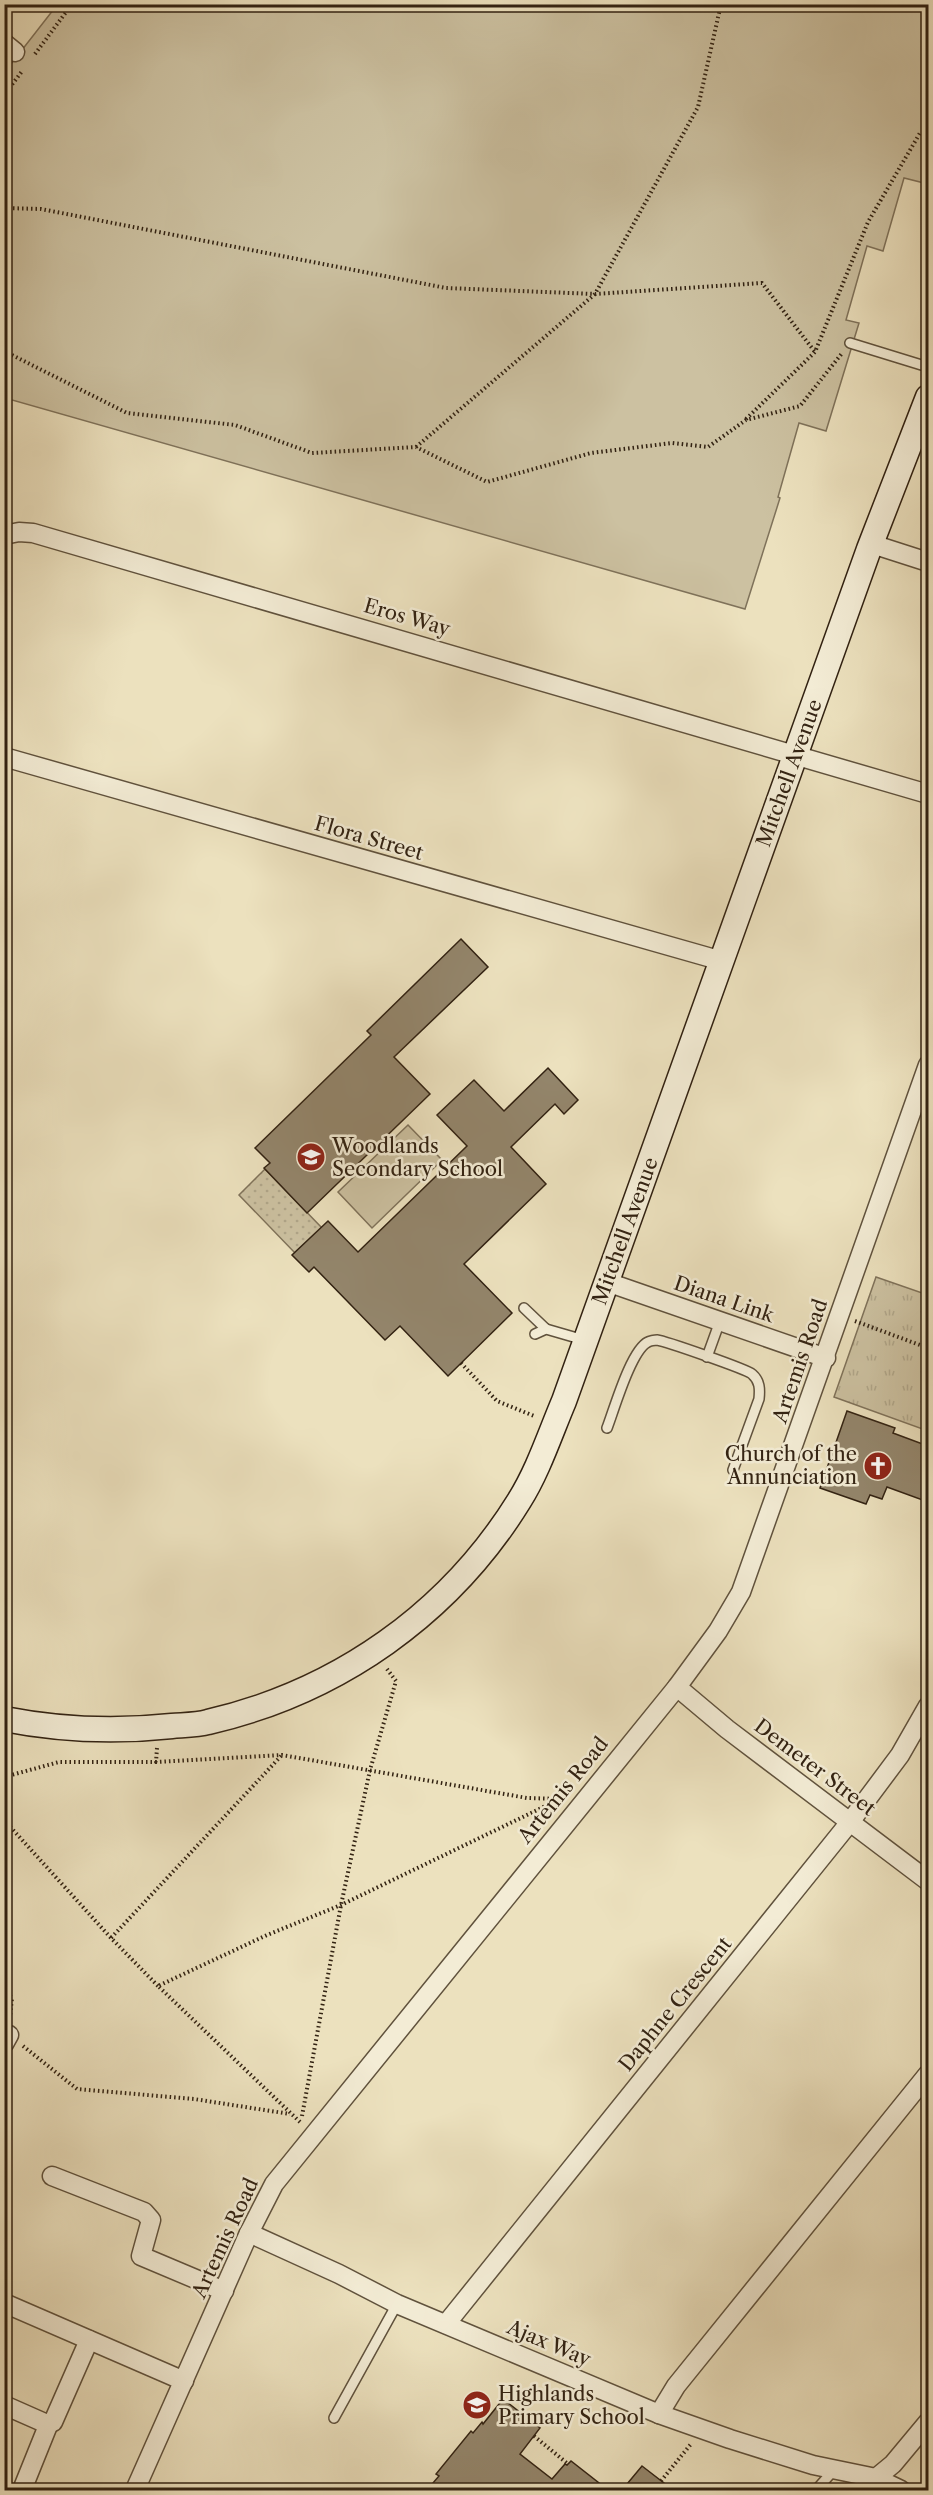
<svg xmlns="http://www.w3.org/2000/svg" width="933" height="2495" viewBox="0 0 933 2495" font-family="'Libre Caslon Text',serif">
<style>
.grass{fill:#ccc1a1;stroke:#7f725a;stroke-width:1.5}
.park{fill:url(#park-tufts);stroke:#7f725a;stroke-width:1.5}
.garden{fill:url(#garden-dots);stroke:#7f725a;stroke-width:1.5}
.building{fill:#93856b;stroke:#322212;stroke-width:1.5}
.lines{fill:none;stroke-linecap:round;stroke-linejoin:round}
.lane-casing{stroke:#60523d;stroke-width:12}
.street-casing{stroke:#60523d;stroke-width:21}
.secondary-casing{stroke:#322212;stroke-width:27}
.path{stroke:#322212;stroke-width:4;stroke-dasharray:1.5 3;stroke-linecap:butt}
.lane{stroke:#f3ecd5;stroke-width:9}
.street{stroke:#f3ecd5;stroke-width:18}
.secondary{stroke:#f3ecd5;stroke-width:24}
.labels{text-anchor:middle;dominant-baseline:central;stroke-width:5;stroke-linejoin:round;paint-order:stroke}
.street-label{font-size:20px;fill:#322212;stroke:#f3ecd5}
.poi-label{font-size:20px;fill:#322212;stroke:#f3ecd5;text-anchor:start}
</style>
<defs>
<pattern id="park-tufts" width="24" height="20" patternUnits="userSpaceOnUse" patternTransform="scale(1.5)"><rect width="24" height="20" fill="#ccc1a1"/><path d="M3 7l-1-3M5 7V3M7 7l1-3M15 17l-1-3M17 17v-4M19 17l1-3" fill="none" stroke="#b0a68a"/></pattern>
<pattern id="garden-dots" width="8" height="8" patternUnits="userSpaceOnUse" patternTransform="scale(1.5)"><rect width="8" height="8" fill="#ccc1a1"/><path d="M2 2h.1M6 6h.1" fill="none" stroke="#b0a68a" stroke-width="1.8" stroke-linecap="round"/></pattern>
</defs>
<rect width="100%" height="100%" fill="#ece1be"/>
<filter id="stains"><feTurbulence type="fractalNoise" baseFrequency=".00333" numOctaves="4"/><feColorMatrix values="0 0 0 0 .2 0 0 0 0 .09 0 0 0 0 .02 0 0 0 .5 -.17"/></filter>
<radialGradient id="worn" r=".72"><stop offset=".6" stop-color="#630" stop-opacity="0"/><stop offset="1" stop-color="#630" stop-opacity=".3"/></radialGradient>
<g class="grass">
<path d="M57,5H928V184L904,178L883,251L867,246L846,320L859,323L826,431L799,423L778,497L780,498L745,609L5,398L4,73Z"/>
<path d="M408,1125L442,1160L372,1228L338,1192Z"/>
</g>
<path class="park" d="M876,1277L928,1295V1431L834,1397Z"/>
<path class="garden" d="M265,1169L322,1228L295,1253L239,1195Z"/>
<g class="building">
<path d="M461,939L488,967L394,1057L430,1094L307,1213L264,1168L270,1163L255,1148L371,1035L367,1031Z"/>
<path d="M548,1068L578,1100L564,1114L555,1104L511,1147L546,1184L464,1264L512,1313L448,1376L400,1326L385,1340L314,1267L309,1272L292,1255L328,1221L358,1252L467,1146L437,1115L474,1080L504,1111Z"/>
<path d="M847,1411L895,1428L893,1433L928,1446V1502L887,1487L882,1499L870,1495L866,1504L820,1488Z"/>
<path d="M503,2399L540,2428L520,2454L552,2479L565,2464L567,2465L571,2461L608,2490H427L439,2476L436,2474L471,2431L473,2433L482,2422L483,2424Z"/>
<path d="M642,2466L673,2490H622Z"/>
</g>
<g class="lines">
<g class="lane-casing">
<g id="lane">
<path d="M850,343L928,367"/>
<path d="M524,1308L546,1329"/>
<path d="M535,1334L546,1329L584,1340"/>
<path d="M707,1357L720,1321"/>
<path d="M607,1428C614,1410 631,1350 648,1342C649,1341 655,1340 657,1340C665,1341 746,1369 752,1374C760,1381 760,1389 759,1399L733,1470"/>
<path d="M334,2418L397,2304"/>
<path d="M816,2490L834,2470"/>
</g>
</g>
<g class="street-casing">
<g id="street">
<path d="M4,43L15,52"/>
<path d="M4,535L19,532L33,533L928,794"/>
<path d="M872,544L928,562"/>
<path d="M4,757L722,961"/>
<path d="M607,1282L826,1358"/>
<path d="M677,1687L727,1729L928,1881"/>
<path d="M4,2044L9,2035"/>
<path d="M52,2176L144,2212L151,2220L141,2256L224,2291"/>
<path d="M249,2233L339,2274L397,2304L659,2414L730,2439L813,2465L876,2478L893,2464L928,2422"/>
<path d="M4,2303L184,2381"/>
<path d="M446,2324L850,1822L900,1755L928,1706"/>
<path d="M4,2405L47,2424L53,2422L89,2340"/>
<path d="M659,2414L676,2386L928,2074"/>
<path d="M876,2478L901,2490"/>
<path d="M22,2490L49,2423"/>
<path d="M135,2490L249,2233L274,2184L677,1687L718,1631L741,1592L928,1065"/>
</g>
</g>
<g class="secondary-casing">
<path id="secondary" d="M4,1719C60,1730 116,1732 172,1726C184,1725 197,1725 208,1722C338,1692 449,1614 519,1501C538,1471 550,1434 564,1401L869,549L928,397"/>
</g>
<g class="path">
<path d="M35,54L72,4"/>
<path d="M4,95L23,70"/>
<path d="M4,208L41,209L446,288L595,294L762,283L815,352"/>
<path d="M4,351L127,413L235,425L312,453L416,447L487,482L591,453L672,443L708,447L746,420L800,406L843,352"/>
<path d="M746,419L815,352L868,222L920,133L928,130"/>
<path d="M416,447L595,294L698,107L721,4"/>
<path d="M855,1321L928,1348"/>
<path d="M461,1363L497,1401L534,1416"/>
<path d="M157,1748L156,1762L282,1755L527,1798L560,1799"/>
<path d="M4,1777L59,1762H156"/>
<path d="M4,1820L111,1938"/>
<path d="M158,1986L111,1938L282,1755"/>
<path d="M4,1989L12,1998L10,2016"/>
<path d="M23,2046L77,2089L194,2099L290,2114"/>
<path d="M302,2116L341,1905L370,1770L396,1681L387,1669"/>
<path d="M300,2122L158,1986L267,1935L341,1905L560,1799"/>
<path d="M534,2436L568,2464"/>
<path d="M661,2481L691,2444"/>
</g>
<use href="#lane" class="lane"/>
<use href="#street" class="street"/>
<use href="#secondary" class="secondary"/>
</g>
<defs>
<g id="school-disc" transform="scale(1.5)"><circle r="9.5" fill="#8f2418" stroke="#f3ecd5"/><path d="M0-5L7-2L0 1L-7-2ZM-4 1L0 2.5L4 1V4Q0 6-4 4Z" fill="#fff"/></g>
<g id="church-disc" transform="scale(1.5)"><circle r="9.5" fill="#8f2418" stroke="#f3ecd5"/><path d="M-1.2-6h2.4v3.5h3.3v2.4h-3.3V6h-2.4V-.1h-3.3v-2.4h3.3Z" fill="#fff"/></g>
</defs>
<g fill-rule="evenodd">
<use href="#school-disc" x="311" y="1157"/>
<use href="#church-disc" x="878" y="1466"/>
<use href="#school-disc" x="477" y="2405"/>
</g>
<g class="labels">
<g class="street-label">
<text transform="translate(407 617) rotate(16)">Eros Way</text>
<text transform="translate(789 773) rotate(-70)">Mitchell Avenue</text>
<text transform="translate(369 838) rotate(16)">Flora Street</text>
<text transform="translate(625 1231) rotate(-70)">Mitchell Avenue</text>
<text transform="translate(724 1299) rotate(19)">Diana Link</text>
<text transform="translate(800 1361) rotate(-71)">Artemis Road</text>
<text transform="translate(815 1767) rotate(37)">Demeter Street</text>
<text transform="translate(563 1790) rotate(-51)">Artemis Road</text>
<text transform="translate(675 2004) rotate(-51)">Daphne Crescent</text>
<text transform="translate(225 2238) rotate(-65)">Artemis Road</text>
<text transform="translate(549 2343) rotate(23)">Ajax Way</text>
</g>
<g class="poi-label">
<text x="332" y="1146">Woodlands<tspan x="332" dy="23">Secondary School</tspan></text>
<text x="857" y="1454" text-anchor="end">Church of the<tspan x="857" dy="23">Annunciation</tspan></text>
<text x="498" y="2394">Highlands<tspan x="498" dy="23">Primary School</tspan></text>
</g>
</g>
<rect width="933" height="2495" fill="none" stroke="#ece1be" stroke-width="24"/>
<rect x="6" y="6" width="921" height="2483" fill="none" stroke="#322212" stroke-width="3"/>
<rect x="12" y="12" width="909" height="2471" fill="none" stroke="#322212" stroke-width="1.5"/>
<rect width="100%" height="100%" filter="url(#stains)"/>
<rect width="100%" height="100%" fill="url(#worn)"/>
</svg>
